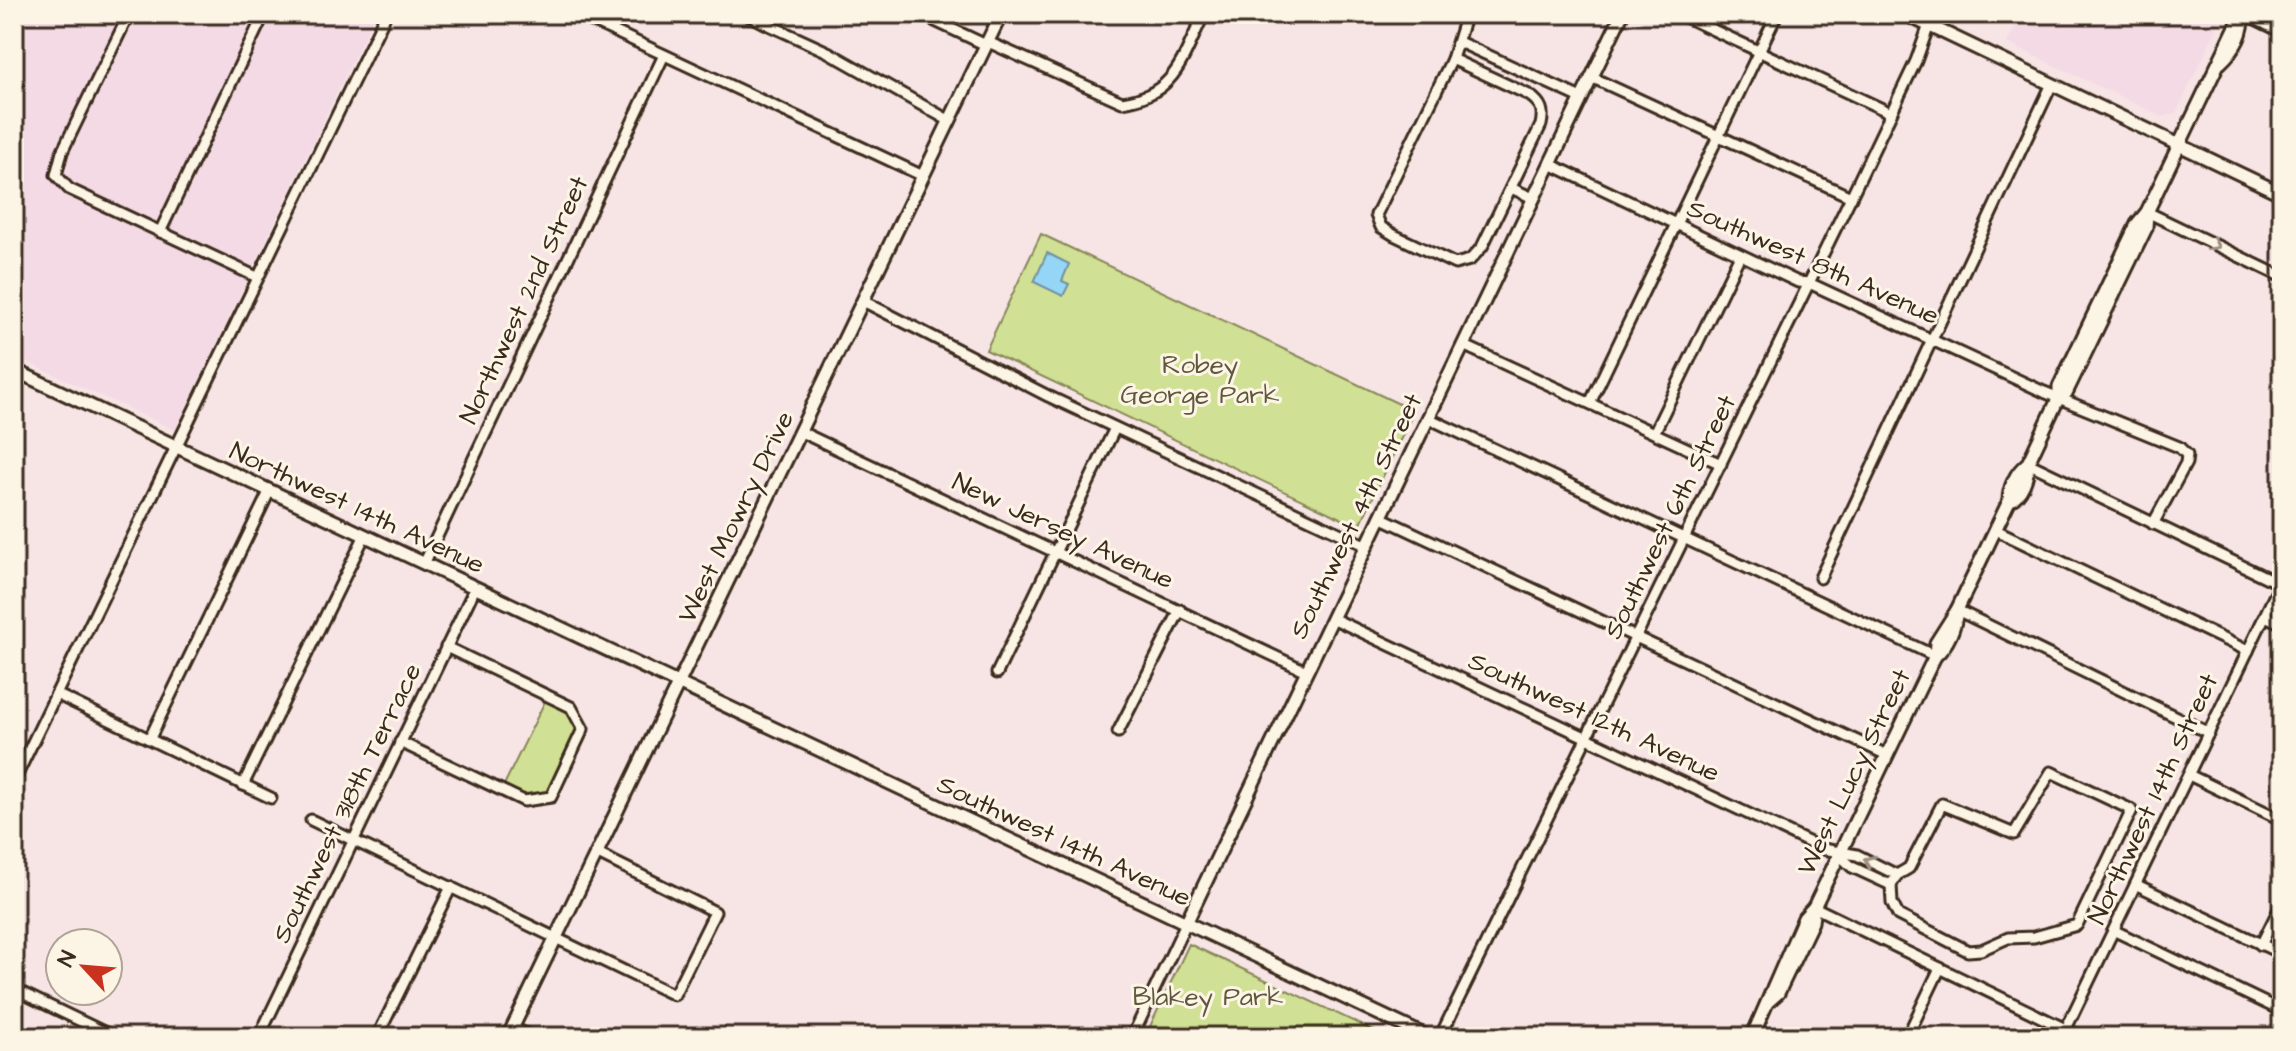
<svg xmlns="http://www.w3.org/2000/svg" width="2296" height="1051" viewBox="0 0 2296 1051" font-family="'Architects Daughter',sans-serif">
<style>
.built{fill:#f4dae5}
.green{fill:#d0e094;stroke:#868559;stroke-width:2}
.water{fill:#95d6f6;stroke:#7191a0;stroke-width:2}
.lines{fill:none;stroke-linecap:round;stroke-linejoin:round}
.minor-casing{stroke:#3b2a1e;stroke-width:15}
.tertiary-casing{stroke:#3b2a1e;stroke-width:17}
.minor{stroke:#fcf5e5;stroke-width:9}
.tertiary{stroke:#fcf5e5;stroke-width:11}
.oneway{stroke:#9c9082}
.labels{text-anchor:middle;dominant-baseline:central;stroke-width:6;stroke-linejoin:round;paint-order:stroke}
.street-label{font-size:26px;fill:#3b2a1e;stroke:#fcf5e5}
.park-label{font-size:26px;fill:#60583c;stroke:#fcf5e5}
</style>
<rect width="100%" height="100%" fill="#f7e5e5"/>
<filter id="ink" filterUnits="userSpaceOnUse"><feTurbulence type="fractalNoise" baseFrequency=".0125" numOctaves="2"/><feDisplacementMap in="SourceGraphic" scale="16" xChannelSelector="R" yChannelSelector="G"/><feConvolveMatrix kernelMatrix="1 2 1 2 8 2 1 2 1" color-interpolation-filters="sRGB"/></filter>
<g filter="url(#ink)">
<g class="built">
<path d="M14,14H375L175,430L14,356Z"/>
<path d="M2021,14H2224L2176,113L2163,117L2007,43Z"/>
</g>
<g class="green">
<path d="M1041,234L1414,411L1359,527L986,350Z"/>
<path d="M547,697L570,709L581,729L550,796L524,800L502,789Z"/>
<path d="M1189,944L1387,1037H1145Z"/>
</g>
<path class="water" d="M1047,253L1069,264L1062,281L1069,284L1063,296L1034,282Z"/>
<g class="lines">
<g class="minor-casing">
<g id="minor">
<path d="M129,14L62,152L56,175L69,189L257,277"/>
<path d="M577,14L923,176"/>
<path d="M745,14L828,52L950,121"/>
<path d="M920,14L986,45"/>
<path d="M1679,14L1891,113"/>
<path d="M2245,14L2282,32"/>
<path d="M988,42L1122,102C1176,95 1182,58 1204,14"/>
<path d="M1459,42L1581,98"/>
<path d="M1452,59L1529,95C1542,104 1544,111 1541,125L1482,247L1470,260L1455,264L1394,235L1381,227L1376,215Z"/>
<path d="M1452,59L1466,14"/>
<path d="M1591,77L1851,197"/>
<path d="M1550,164L1798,282L1809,283L2044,392L2179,447L2187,455L2186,463L2153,524"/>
<path d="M1511,188L1533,198"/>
<path d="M2147,212L2282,277"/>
<path d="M160,232L264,14"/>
<path d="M865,302L1048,396L1367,546"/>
<path d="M1463,345L1721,464"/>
<path d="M1590,403L1777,14"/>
<path d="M1428,418L1935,656"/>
<path d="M801,432L1306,671"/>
<path d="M1654,433L1740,255"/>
<path d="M2028,463L2280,584"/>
<path d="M1380,517L1887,755"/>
<path d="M1996,530L2248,651"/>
<path d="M424,564L664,55"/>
<path d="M1820,578L2052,84"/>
<path d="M1957,610L2209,733"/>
<path d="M2265,616L2282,624"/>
<path d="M1332,618L1823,849L1857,855L1897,875"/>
<path d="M997,673L1115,428"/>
<path d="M56,694L271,798"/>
<path d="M1118,732L1180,610"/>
<path d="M150,738L270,490"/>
<path d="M400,742L524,801L551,797L583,729L571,707L446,647"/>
<path d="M2051,772L2132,810L2077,925L2034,937L2008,938L1981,950L1968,951L1898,915L1892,903L1891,885L1897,875L1909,868L1942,804L2014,834Z"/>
<path d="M2189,775L2282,820"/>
<path d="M14,781L386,14"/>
<path d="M243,785L364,537"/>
<path d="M311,820L674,995L715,912L598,854"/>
<path d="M1839,855L1852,867L1891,885"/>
<path d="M2137,885L2282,954"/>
<path d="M1814,907L2082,1037"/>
<path d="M2115,931L2282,1011"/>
<path d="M2261,945L2282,903"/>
<path d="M14,989L114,1037"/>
<path d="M513,1028L533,1037"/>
<path d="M259,1037L475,588"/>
<path d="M377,1037L451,887"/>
<path d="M1132,1037L1186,923"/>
<path d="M1440,1037L1851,197L1916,61L1933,14"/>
<path d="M1907,1037L1940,968"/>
<path d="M2062,1037L2282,580"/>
</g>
</g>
<g class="tertiary-casing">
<g id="tertiary">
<path d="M1905,14L2282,194"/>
<path d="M2220,63C2234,50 2244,33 2243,14"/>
<path d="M14,370L1428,1037"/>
<path d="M2059,397L2066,393L2146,228L2147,212"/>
<path d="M2009,501C2022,494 2028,477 2028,463"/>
<path d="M1935,656C1948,645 1955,627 1957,610"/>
<path d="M1186,923L1622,14"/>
<path d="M1769,1001L1778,993L1812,922L1814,907"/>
<path d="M508,1037L1001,14"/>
<path d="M1752,1037L1804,918L1814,907L1935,656L1936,643L1957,610L2009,501C2009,487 2016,472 2028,463L2059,397V387L2137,224L2147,212L2242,14"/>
</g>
</g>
<use href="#minor" class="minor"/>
<use href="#tertiary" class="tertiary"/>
</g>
<defs><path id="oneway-chevron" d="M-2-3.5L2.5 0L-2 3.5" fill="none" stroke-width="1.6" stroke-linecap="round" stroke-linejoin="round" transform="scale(2)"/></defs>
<g class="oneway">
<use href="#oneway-chevron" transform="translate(2214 245) rotate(26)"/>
<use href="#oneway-chevron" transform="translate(1869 861) rotate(-155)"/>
</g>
</g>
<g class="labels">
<g class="street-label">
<text transform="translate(1813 262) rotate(24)">Southwest 8th Avenue</text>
<text transform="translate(524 300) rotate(-65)">Northwest 2nd Street</text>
<text transform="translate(357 508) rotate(25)">Northwest 14th Avenue</text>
<text transform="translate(1356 516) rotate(-64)">Southwest 4th Street</text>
<text transform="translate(736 517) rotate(-64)">West Mowry Drive</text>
<text transform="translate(1670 517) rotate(-64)">Southwest 6th Street</text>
<text transform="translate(1063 531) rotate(25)">New Jersey Avenue</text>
<text transform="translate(1594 717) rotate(25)">Southwest 12th Avenue</text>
<text transform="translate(1854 772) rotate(-64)">West Lucy Street</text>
<text transform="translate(2153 799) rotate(-65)">Northwest 14th Street</text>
<text transform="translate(347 803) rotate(-64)">Southwest 318th Terrace</text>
<text transform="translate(1064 841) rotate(25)">Southwest 14th Avenue</text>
</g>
<g class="park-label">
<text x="1200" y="365">Robey<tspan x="1200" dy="30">George Park</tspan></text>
<text x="1208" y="997">Blakey Park</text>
</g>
</g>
<rect width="2296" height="1051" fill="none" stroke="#fcf5e5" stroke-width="48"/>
<rect x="24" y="24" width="2248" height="1003" fill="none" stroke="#3b2a1e" stroke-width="3" filter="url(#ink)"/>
<g transform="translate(84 967) rotate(296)"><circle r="38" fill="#fcf5e5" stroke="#afa495" stroke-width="2"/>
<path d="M0-6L14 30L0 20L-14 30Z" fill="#c8321e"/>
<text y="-12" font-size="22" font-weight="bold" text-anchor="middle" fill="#3b2a1e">N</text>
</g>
</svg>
